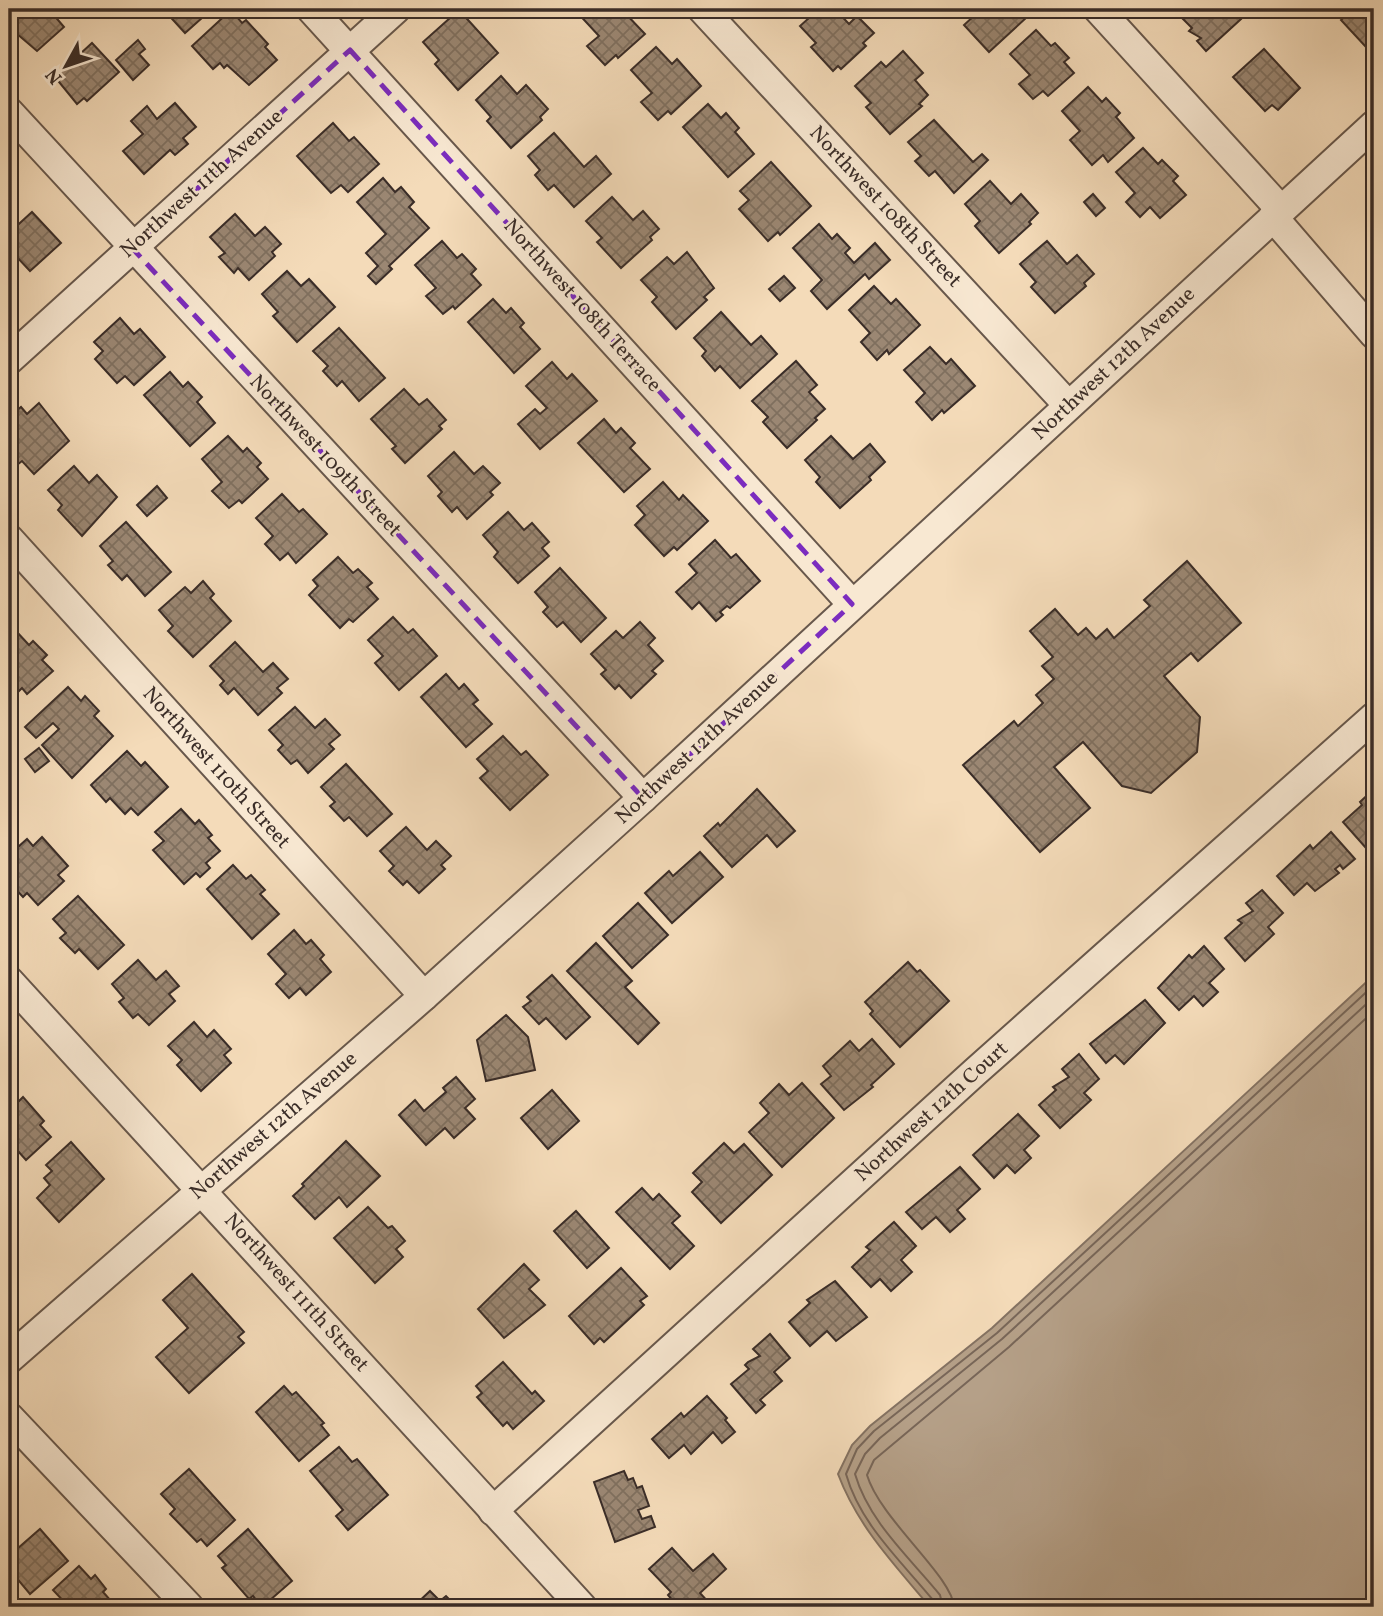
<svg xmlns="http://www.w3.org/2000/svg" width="1383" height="1616" viewBox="0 0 1383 1616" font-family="Vollkorn,serif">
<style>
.water{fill:#b5a088;stroke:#847262;stroke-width:2}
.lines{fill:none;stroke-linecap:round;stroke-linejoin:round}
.shore{stroke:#786658;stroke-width:2}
.building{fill:url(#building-cross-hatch);stroke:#3a2d28;stroke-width:2}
.minor-casing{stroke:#68584c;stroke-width:32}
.minor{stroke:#f8e8d2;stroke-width:28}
.marked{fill:none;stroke:#7b2cbf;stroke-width:5;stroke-dasharray:14 9;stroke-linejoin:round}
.labels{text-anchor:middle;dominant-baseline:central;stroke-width:5;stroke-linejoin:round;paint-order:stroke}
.street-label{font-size:21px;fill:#3a2d28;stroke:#f8e8d2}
</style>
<defs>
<pattern id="building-cross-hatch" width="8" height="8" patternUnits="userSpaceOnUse" patternTransform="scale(1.75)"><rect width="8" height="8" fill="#9b8773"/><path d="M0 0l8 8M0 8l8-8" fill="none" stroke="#7f6f5e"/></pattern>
</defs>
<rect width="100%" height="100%" fill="#f4dbb9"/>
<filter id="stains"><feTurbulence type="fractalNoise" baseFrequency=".00286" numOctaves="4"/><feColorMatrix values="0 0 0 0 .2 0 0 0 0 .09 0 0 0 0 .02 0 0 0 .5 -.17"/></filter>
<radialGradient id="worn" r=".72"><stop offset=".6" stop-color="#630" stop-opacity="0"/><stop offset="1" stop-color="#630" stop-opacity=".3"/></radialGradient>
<path class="water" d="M1374,975V1607H930C894,1564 858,1527 838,1474L852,1445L870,1426L992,1328Z"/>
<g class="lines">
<g class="shore">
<path d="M935,1607L933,1600C901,1561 860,1524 846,1474L857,1449L874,1431L997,1333L1374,985"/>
<path d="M943,1607L940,1595C910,1558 869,1522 855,1474L865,1454L880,1438L1002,1339L1374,997"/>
<path d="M954,1607C953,1577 880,1519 867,1475L874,1460L1009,1347L1374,1011"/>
</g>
</g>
<g class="building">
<path d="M9,9H53L52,13L64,27L37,51L9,27Z"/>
<path d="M163,9H212L185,33Z"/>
<path d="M574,9H628L624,12L645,34L618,58L616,55L605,65L587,46L599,36Z"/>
<path d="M819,9H835L849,24L857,16L874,33L863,43L866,46L841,69L838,66L833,71L811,47L816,43L800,26Z"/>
<path d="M969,9H1018L1026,18L989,52L964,25L975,15Z"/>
<path d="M1190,9H1234L1241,19L1206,51L1197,41L1201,38L1189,31L1192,28L1181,17Z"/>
<path d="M1353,9H1374V39L1366,47L1341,20Z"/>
<path d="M231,10L242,23L246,20L268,44L265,47L277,60L249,85L227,65L224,68L220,63L213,69L192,46Z"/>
<path d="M459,10L498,53L458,90L435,64L439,60L423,42Z"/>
<path d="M1036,30L1051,46L1055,43L1069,58L1064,62L1074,73L1048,96L1043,91L1033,99L1019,84L1030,75L1010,54Z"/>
<path d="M138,40L145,49L139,54L149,65L133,80L116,60Z"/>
<path d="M92,43L119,72L87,101L84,98L77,104L55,77Z"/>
<path d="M656,47L672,64L677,59L701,86L671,114L668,111L658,120L641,102L652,93L631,70Z"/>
<path d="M1264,49L1300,88L1278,110L1272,105L1265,111L1233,77Z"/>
<path d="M903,51L923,73L915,80L928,95L919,104L922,106L890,134L866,107L871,103L855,86L881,62L886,67Z"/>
<path d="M501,76L517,94L526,85L548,109L540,117L542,120L511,148L487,121L491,117L476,100Z"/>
<path d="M1088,87L1102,102L1106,98L1120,113L1116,117L1134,138L1108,162L1103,155L1092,165L1070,140L1080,131L1062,111Z"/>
<path d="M175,103L196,127L183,138L188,144L175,155L170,150L144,174L123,151L143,134L131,121L147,106L157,119Z"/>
<path d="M708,104L721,118L726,113L739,128L735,132L754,154L728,177L683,127Z"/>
<path d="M934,120L973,162L982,154L988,160L954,193L935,171L929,176L915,161L921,156L908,142Z"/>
<path d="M333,123L349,141L354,137L379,164L348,192L341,185L331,193L297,156Z"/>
<path d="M554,133L584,167L596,156L611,174L574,207L554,185L548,190L535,175L540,170L528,156Z"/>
<path d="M1143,148L1158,164L1162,160L1178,176L1173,181L1186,195L1160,218L1150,207L1140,217L1126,202L1135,193L1116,172Z"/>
<path d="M771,162L811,206L780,235L778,232L768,241L739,209L749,200L740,191Z"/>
<path d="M383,178L395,192L401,187L414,202L409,207L429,228L389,266L392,269L376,284L368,276L378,266L366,253L386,234L357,202Z"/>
<path d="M990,181L1011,204L1021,194L1038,213L1029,222L1031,224L999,253L975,226L980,221L965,204Z"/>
<path d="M1093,194L1105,208L1096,216L1084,202Z"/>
<path d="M612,197L633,220L643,211L659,229L650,237L652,240L621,268L597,242L602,238L586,221Z"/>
<path d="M32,212L61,243L30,271L16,256L9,261V233Z"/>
<path d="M235,214L255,236L265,227L281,244L272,252L275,256L249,280L238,268L234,273L219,257L225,253L210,237Z"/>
<path d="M819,224L832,239L837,234L850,248L845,253L854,263L875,243L890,260L869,279L865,274L827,309L811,291L822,280L793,248Z"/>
<path d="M442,241L457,258L462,254L476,269L471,274L481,285L455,309L453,306L443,314L426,296L436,288L415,265Z"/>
<path d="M1047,241L1067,264L1077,255L1094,274L1084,283L1086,286L1055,313L1031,287L1036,282L1020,264Z"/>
<path d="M687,252L714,288L704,297L707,300L676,329L652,302L657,297L641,280L667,257L674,264Z"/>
<path d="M287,271L301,286L309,279L335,307L297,342L273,316L278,312L262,294Z"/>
<path d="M784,276L795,288L780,301L769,289Z"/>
<path d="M874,286L891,304L896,299L920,325L889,354L887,350L877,360L861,342L870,333L849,310Z"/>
<path d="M493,299L506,313L511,308L524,323L520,327L540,349L514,373L468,322Z"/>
<path d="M721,312L751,345L761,336L777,354L740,388L720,366L715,371L702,356L706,351L694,338Z"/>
<path d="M120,318L134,334L140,329L165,357L134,385L125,376L117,383L95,359L103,351L94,342Z"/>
<path d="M339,328L385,378L359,401L342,381L337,386L323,371L328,366L313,351Z"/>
<path d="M930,347L946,364L951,359L975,386L944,413L942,410L932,420L916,402L925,393L904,370Z"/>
<path d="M796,361L817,385L809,392L825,409L815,418L817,420L787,448L763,422L768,417L752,401Z"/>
<path d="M552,362L567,379L572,374L597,401L540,449L518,424L535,409L540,414L547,408L526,386Z"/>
<path d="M170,372L183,387L188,382L202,397L197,402L215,423L190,446L144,395Z"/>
<path d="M404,389L419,405L427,399L446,420L439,426L442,429L405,463L392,449L396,446L371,419Z"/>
<path d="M39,403L69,441L34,474L22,461L17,465L9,456V417L21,407L27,414Z"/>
<path d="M604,419L616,433L621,428L635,443L630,448L650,469L624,492L578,443Z"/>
<path d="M228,436L243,452L247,448L261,463L257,467L268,479L242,503L239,500L229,508L212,491L222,482L202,459Z"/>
<path d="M831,436L853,459L870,444L885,462L869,477L871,480L840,508L816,482L820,477L805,460Z"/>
<path d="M454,452L474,474L483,466L500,483L490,492L493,495L467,519L457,507L452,512L438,496L442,492L428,476Z"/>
<path d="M74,466L89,483L97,475L117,497L82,536L58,510L62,505L48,490Z"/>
<path d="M663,482L679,500L683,495L708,521L677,550L674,547L664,556L635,525L645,515L637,506Z"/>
<path d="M157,486L167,498L147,516L137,505Z"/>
<path d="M282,494L299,512L303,509L327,534L296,563L288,553L280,560L265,544L273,536L256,518Z"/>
<path d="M508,512L524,530L532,523L549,542L542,548L549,556L518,583L494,557L498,552L483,535Z"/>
<path d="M126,522L171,572L145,596L127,575L122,580L108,565L113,561L100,546Z"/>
<path d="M715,540L731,558L736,554L760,581L730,608L727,606L720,612L723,615L716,621L699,602L692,609L676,592L697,573L689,564Z"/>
<path d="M338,557L353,573L358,569L372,583L367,587L378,599L353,622L349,619L340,628L309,595L318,586L313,580Z"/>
<path d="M1187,561L1241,623L1198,661L1191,653L1164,676L1200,717L1197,752L1151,793L1122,786L1083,742L1054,767L1090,808L1040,852L963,765L1014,721L1018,726L1043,703L1036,695L1054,679L1042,666L1053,657L1030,631L1055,609L1078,635L1086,628L1096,639L1107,629L1114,638L1150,606L1144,600Z"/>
<path d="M560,568L606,618L581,642L563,622L557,627L543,612L548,607L535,592Z"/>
<path d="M203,581L214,594L210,598L231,621L193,657L168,631L173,626L159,610L185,587L191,593Z"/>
<path d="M393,617L408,633L413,629L437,656L399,690L375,663L383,656L368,640Z"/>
<path d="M640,622L655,638L648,645L663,661L652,671L656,674L631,698L619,685L615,689L601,674L606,670L591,654L616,631L623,638Z"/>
<path d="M16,631L29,645L33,641L47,655L42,660L53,671L27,694L22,688L13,697L9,692V638Z"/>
<path d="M235,642L263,672L273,663L288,679L277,688L282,693L258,715L234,688L228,694L220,685L224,681L210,666Z"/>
<path d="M446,674L459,689L464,684L478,700L473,704L492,724L466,747L421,697Z"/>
<path d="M68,687L81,701L85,696L99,711L94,716L113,736L72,778L42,745L59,729L53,723L36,738L25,727Z"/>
<path d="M295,707L315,728L325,719L340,735L329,744L334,749L308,773L297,760L291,764L278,750L283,745L269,730Z"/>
<path d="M503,736L521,755L526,751L548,775L510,810L480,778L488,771L477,759Z"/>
<path d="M39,748L49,761L35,772L25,759Z"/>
<path d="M127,751L141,766L145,762L168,787L138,815L131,808L125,814L110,798L106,802L91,785Z"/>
<path d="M346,764L392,814L367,836L349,817L344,821L330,806L335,802L321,787Z"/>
<path d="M757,789L795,831L777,847L767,835L732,867L704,836L718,823L720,826Z"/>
<path d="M1374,789V857L1343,822L1362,805L1360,802Z"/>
<path d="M181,809L195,824L199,820L212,835L208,838L220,851L206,863L210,868L200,877L196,873L184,884L153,850L164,841L155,832Z"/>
<path d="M406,827L427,850L436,841L451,856L441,865L445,869L419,893L407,881L403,885L389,871L394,866L380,851Z"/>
<path d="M1331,832L1355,859L1343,869L1340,865L1335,869L1339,873L1315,891L1307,883L1294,895L1277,876L1310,845L1313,849Z"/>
<path d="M42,837L68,866L58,875L64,881L38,905L27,893L23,897L9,882L14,877L9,872V855L27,839L33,846Z"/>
<path d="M700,852L723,877L672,923L645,893L669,871L673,876Z"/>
<path d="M233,865L246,879L251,875L265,890L260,894L279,914L252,939L207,889Z"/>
<path d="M1262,890L1283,913L1268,927L1274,934L1245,961L1225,938L1242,923L1238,920L1253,911L1246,903Z"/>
<path d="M78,896L124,945L98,969L79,949L75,953L60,938L66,933L53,919Z"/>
<path d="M638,903L668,935L632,968L603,936Z"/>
<path d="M294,930L306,944L311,940L324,955L320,959L331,972L306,995L300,988L289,998L276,984L286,974L268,954Z"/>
<path d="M596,943L632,981L625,987L659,1023L638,1044L567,971Z"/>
<path d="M1204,946L1224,969L1209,983L1218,992L1203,1006L1194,996L1179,1010L1158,988L1189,955L1192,958Z"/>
<path d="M138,960L156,980L166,971L179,986L169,994L175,1001L149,1025L138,1014L133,1018L119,1002L124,998L112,984Z"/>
<path d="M908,962L917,972L920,970L949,1001L900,1047L870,1014L873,1011L865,1002Z"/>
<path d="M552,975L590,1017L566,1039L546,1018L539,1024L523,1007L531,1001L527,997Z"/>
<path d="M1145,1000L1165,1023L1124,1064L1115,1055L1106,1063L1090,1044Z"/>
<path d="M506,1015L528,1037L535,1070L486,1081L477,1040Z"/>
<path d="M194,1022L207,1037L214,1030L231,1049L224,1055L231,1063L201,1091L177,1065L182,1060L168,1046Z"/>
<path d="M872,1039L894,1064L871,1085L873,1087L844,1110L821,1084L831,1076L823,1066L850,1041L859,1051Z"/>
<path d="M1079,1054L1099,1079L1084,1093L1091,1100L1060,1128L1039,1105L1056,1090L1053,1087L1069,1077L1062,1069Z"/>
<path d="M456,1077L475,1099L465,1108L475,1119L454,1138L445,1128L426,1145L399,1115L415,1100L424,1111L446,1092L443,1088Z"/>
<path d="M802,1083L834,1118L782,1167L749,1132L769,1113L760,1103L779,1084L789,1095Z"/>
<path d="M552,1090L579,1121L548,1149L521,1118Z"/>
<path d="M9,1092L18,1102L23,1097L44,1121L40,1125L51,1137L26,1160L9,1141Z"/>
<path d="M1018,1114L1039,1136L1024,1150L1031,1158L1015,1173L1007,1165L994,1178L973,1155Z"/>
<path d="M346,1141L380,1176L347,1207L339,1197L315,1219L293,1196L304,1186L302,1184Z"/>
<path d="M71,1142L104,1179L59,1222L37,1198L50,1185L44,1178L52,1171L46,1165Z"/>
<path d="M724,1143L734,1153L744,1144L772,1175L721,1223L692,1192L702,1182L693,1173Z"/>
<path d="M960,1167L980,1189L957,1210L965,1219L950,1232L936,1217L922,1229L906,1212Z"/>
<path d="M642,1188L653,1200L659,1194L680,1216L672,1223L694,1246L670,1269L616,1212Z"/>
<path d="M368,1207L388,1228L392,1226L405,1241L396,1249L403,1257L375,1283L334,1238Z"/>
<path d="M576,1211L609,1248L587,1268L554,1231Z"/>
<path d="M894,1222L916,1246L901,1260L912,1272L891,1291L880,1279L871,1287L852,1267L870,1250L866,1247Z"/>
<path d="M524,1264L539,1280L529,1289L545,1305L504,1338L478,1309Z"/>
<path d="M621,1268L647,1296L640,1301L644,1305L604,1342L600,1338L594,1344L569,1316Z"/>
<path d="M192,1274L244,1332L238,1337L244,1343L189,1393L156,1357L188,1328L163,1300Z"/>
<path d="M835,1281L867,1317L836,1341L827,1331L810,1346L789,1322L810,1303L807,1300Z"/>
<path d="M770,1334L790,1358L774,1372L782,1381L760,1400L765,1405L756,1413L731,1384L749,1369L745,1365L748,1362L760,1356L753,1349Z"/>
<path d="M503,1362L532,1394L535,1391L544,1401L513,1429L507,1422L503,1426L477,1397L482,1393L476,1386Z"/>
<path d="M284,1386L292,1395L296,1392L324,1423L321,1425L329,1435L299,1461L256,1412Z"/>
<path d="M707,1396L727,1418L725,1420L735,1432L722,1443L713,1432L691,1454L684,1445L669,1458L652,1439L681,1413L684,1417Z"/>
<path d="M339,1447L352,1462L357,1459L388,1495L348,1530L336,1516L343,1510L310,1471Z"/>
<path d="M189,1469L235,1520L207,1546L201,1539L197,1542L170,1514L175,1509L161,1494Z"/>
<path d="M624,1471L628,1480L633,1478L637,1488L642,1486L649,1506L638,1510L642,1519L651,1516L655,1527L615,1542L594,1482Z"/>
<path d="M40,1529L68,1561L30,1594L9,1569V1556Z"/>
<path d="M248,1529L292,1581L262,1607L253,1596L249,1599L222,1568L226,1565L218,1556Z"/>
<path d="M672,1548L693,1571L713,1554L726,1569L700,1593L711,1605L708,1607H678L668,1595L671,1592L649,1569Z"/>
<path d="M79,1566L91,1579L95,1575L106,1589L103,1592L111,1601L104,1607H69L53,1590Z"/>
<path d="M430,1591L440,1601L446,1596L457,1607H413Z"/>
</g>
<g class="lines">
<g class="minor-casing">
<g id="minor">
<path d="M311,9L852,604"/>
<path d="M702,9L1068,405"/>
<path d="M1098,9L1281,210"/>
<path d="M9,112L643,798"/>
<path d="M1273,217L1374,334"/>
<path d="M9,360L396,9"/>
<path d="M9,539L424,996"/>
<path d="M9,981L582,1607"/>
<path d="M9,1359L424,996L643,798L1374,125"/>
<path d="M9,1417L189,1607"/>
<path d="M493,1511L975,1072L1374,717"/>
</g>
</g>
<use href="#minor" class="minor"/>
</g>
<path class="marked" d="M350,50L852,604L643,798L132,248Z"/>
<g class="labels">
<g class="street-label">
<text transform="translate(202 184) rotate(-42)">Northwest 11th Avenue</text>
<text transform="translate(885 207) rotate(47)">Northwest 108th Street</text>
<text transform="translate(582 306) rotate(48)">Northwest 108th Terrace</text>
<text transform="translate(1114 364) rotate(-43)">Northwest 12th Avenue</text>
<text transform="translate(325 456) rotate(47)">Northwest 109th Street</text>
<text transform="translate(697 748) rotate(-43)">Northwest 12th Avenue</text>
<text transform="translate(216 768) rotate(48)">Northwest 110th Street</text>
<text transform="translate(932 1112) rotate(-42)">Northwest 12th Court</text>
<text transform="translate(274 1126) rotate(-41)">Northwest 12th Avenue</text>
<text transform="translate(296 1293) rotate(48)">Northwest 111th Street</text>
</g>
</g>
<rect width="1383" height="1616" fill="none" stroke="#f4dbb9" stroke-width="35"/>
<rect x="10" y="10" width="1362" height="1595" fill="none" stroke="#3a2d28" stroke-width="3.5"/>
<rect x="18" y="18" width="1348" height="1581" fill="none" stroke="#3a2d28" stroke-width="2"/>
<g transform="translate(66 66) rotate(230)" stroke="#f8e8d2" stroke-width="5" paint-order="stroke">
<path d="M0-5L12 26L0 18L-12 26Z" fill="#3a2d28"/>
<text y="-10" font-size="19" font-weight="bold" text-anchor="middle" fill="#3a2d28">N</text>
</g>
<rect width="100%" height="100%" filter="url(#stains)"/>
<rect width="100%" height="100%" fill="url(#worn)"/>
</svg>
